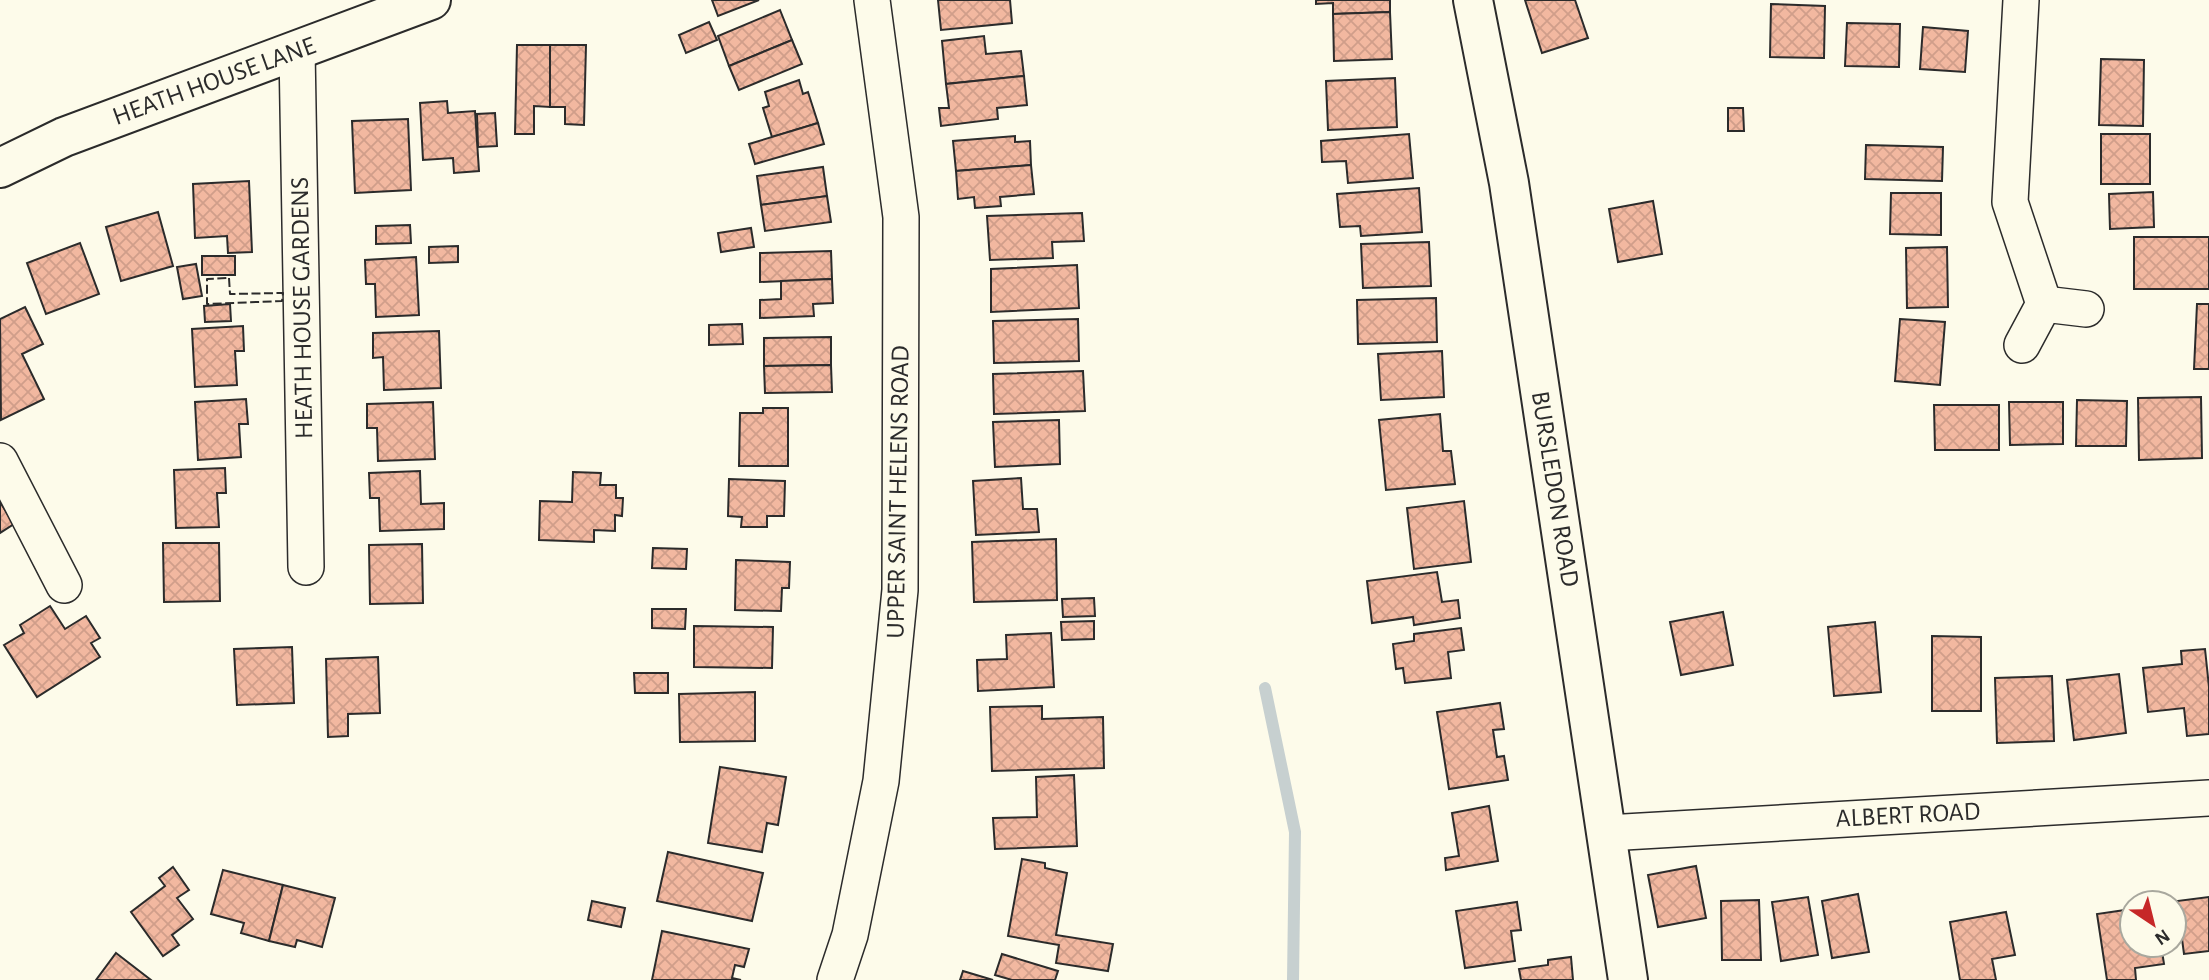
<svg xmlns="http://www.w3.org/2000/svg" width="2209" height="980" viewBox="0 0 2209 980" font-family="'Alegreya Sans',sans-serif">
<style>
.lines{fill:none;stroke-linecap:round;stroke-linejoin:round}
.stream{stroke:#c7d0d0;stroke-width:12}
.building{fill:url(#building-cross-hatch);stroke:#2b2b2b;stroke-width:2}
.minor-casing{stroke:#2b2b2b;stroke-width:38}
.tertiary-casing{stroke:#2b2b2b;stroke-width:42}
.minor{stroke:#fdfbea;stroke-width:35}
.tertiary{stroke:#fdfbea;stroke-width:38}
.fence{stroke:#2b2b2b;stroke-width:2;stroke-dasharray:9 3.5;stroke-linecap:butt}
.labels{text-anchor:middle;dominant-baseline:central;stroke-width:5;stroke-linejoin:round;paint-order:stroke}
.street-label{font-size:26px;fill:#2b2b2b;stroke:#fdfbea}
</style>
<defs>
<pattern id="building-cross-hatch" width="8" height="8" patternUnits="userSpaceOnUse" patternTransform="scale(1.75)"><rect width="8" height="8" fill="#f2b8a0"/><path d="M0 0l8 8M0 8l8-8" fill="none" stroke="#d09e8a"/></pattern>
</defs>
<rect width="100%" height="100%" fill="#fdfbea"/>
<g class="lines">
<path class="stream" d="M1265,688L1295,832L1293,980"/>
</g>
<g class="building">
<path d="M712,0H759L718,16Z"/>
<path d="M938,0H1010L1012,23L941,30Z"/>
<path d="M1316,0H1390V12L1333,14V3L1316,4Z"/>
<path d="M1525,0H1575L1588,38L1542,53Z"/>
<path d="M1771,4L1825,6L1824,58L1770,57Z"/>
<path d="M780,10L792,40L729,66L718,36Z"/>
<path d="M1390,12L1392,59L1334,61L1333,14Z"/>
<path d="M709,22L717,40L686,53L679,35Z"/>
<path d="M1847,23L1900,24L1899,67L1845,66Z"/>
<path d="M1923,27L1968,31L1965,72L1920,69Z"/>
<path d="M984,36L986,54L1021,51L1024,76L946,84L942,41Z"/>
<path d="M792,40L802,64L739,90L729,66Z"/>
<path d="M517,45H550V107L534,106V134H515Z"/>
<path d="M550,45H586L584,125L565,124V107H550Z"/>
<path d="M2101,59L2144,60L2143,126L2099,125Z"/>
<path d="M1024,76L1027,105L997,108L998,119L941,126L939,108H949L946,84Z"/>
<path d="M1395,78L1397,127L1328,130L1326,81Z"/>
<path d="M799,80L803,94L808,92L818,123L772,137L763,108L769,106L765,92Z"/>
<path d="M447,101L448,113L475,111L479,171L454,173L453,158L423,160L420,103Z"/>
<path d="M1728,108H1743L1744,131H1728Z"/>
<path d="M495,113L497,146L478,147L477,114Z"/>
<path d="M408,119L411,190L355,193L352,121Z"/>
<path d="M818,123L824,144L755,164L749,144Z"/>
<path d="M1409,134L1413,178L1348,183L1346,161L1322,162L1321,141Z"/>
<rect x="2101" y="134" width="49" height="50"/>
<path d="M1015,136V142L1030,141L1031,165L956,171L953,141Z"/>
<path d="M1866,145L1943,147L1942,181L1865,179Z"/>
<path d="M1031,165L1034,194L1000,197L1001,206L975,208L974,197L958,199L956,171Z"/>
<path d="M823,167L827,196L761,205L757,176Z"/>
<path d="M249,181L252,252L228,253L227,236L195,238L193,184Z"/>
<path d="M1419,188L1422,232L1361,236L1360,226L1340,227L1337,194Z"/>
<path d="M2153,192L2154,227L2110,229L2109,194Z"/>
<path d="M1891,193H1941V235L1890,234Z"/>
<path d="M827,196L831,222L765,231L761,205Z"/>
<path d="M1653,201L1662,254L1618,262L1609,209Z"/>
<path d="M158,212L173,266L121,281L106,227Z"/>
<path d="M1082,213L1084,241L1052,242L1053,258L990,260L987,216Z"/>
<path d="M410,225L411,243L376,244V226Z"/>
<path d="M751,228L754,247L721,252L718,233Z"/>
<rect x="2134" y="237" width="75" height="52"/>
<path d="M1429,242L1431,286L1363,288L1361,244Z"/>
<path d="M80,243L99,294L46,314L27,263Z"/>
<path d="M458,246V262L429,263V247Z"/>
<path d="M1947,247L1948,307L1907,308L1906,248Z"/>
<path d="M831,251L832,279L760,282V253Z"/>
<rect x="202" y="256" width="33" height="19"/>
<path d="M416,257L419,315L376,317L375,284H366L365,260Z"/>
<path d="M196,264L202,296L183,299L177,267Z"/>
<path d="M1077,265L1079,308L991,312V269Z"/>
<path d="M832,279L833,303L813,304L814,316L760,318V300L781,299V281Z"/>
<path d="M1436,298L1437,342L1358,344L1357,300Z"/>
<path d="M230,304L231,321L205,322L204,306Z"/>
<path d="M2197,304H2209V369H2194Z"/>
<path d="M25,307L43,344L22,354L44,399L1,420L0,319Z"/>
<path d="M1078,319L1079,361L994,363L993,321Z"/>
<path d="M1900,319L1945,322L1940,385L1895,381Z"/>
<path d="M742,324L743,344L709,345V325Z"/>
<path d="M243,326L244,351H235L237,385L195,387L192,329Z"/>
<path d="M439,331L441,388L384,390L383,357L373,358V333Z"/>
<path d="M831,337V365L764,366V338Z"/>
<path d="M1442,351L1444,397L1381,400L1378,354Z"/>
<path d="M831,365L832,392L765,393L764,366Z"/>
<path d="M1083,371L1085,411L994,414L993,374Z"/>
<path d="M2201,397L2202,458L2139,460L2138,398Z"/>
<path d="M246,399L248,424H239L241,457L198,460L195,402Z"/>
<path d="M2077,400L2127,401L2126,446H2076Z"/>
<path d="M433,402L435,459L378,461L377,428H367V404Z"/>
<path d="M2009,402H2063V444L2010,445Z"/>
<path d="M1934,405H1999V450H1935Z"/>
<path d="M763,408H788V466H739L740,413H763Z"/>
<path d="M1440,414L1443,451H1451L1455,484L1386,490L1379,420Z"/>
<path d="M1059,420L1060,464L995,467L993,422Z"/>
<path d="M225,468L226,493H217L219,527L176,528L174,470Z"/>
<path d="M420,471L421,504L444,503V529L380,531L379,498H370L369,473Z"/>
<path d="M573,472L601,473L600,485H616V498H623L622,516L615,515V531L594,530V542L539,540L540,501L572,502Z"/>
<path d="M1021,478L1023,509H1037L1039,532L976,535L973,481Z"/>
<path d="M729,479L785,481L784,516H767V527H741L742,517L728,516Z"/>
<path d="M1464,501L1471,562L1414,569L1407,508Z"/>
<path d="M0,502L14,524L0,533Z"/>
<path d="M1056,539L1057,600L974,602L972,542Z"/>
<path d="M163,543H219L220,601L164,602Z"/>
<path d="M422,544L423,603L370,604L369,545Z"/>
<path d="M653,548L687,549L686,569L652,568Z"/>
<path d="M736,560L790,562L789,588H782L781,611L735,610Z"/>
<path d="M1437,572L1442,602L1458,600L1460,618L1414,625L1413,617L1372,623L1367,581Z"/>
<path d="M1094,598L1095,616L1063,617L1062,599Z"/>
<path d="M50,606L65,629L86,616L100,638L91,643L100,657L37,697L4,645L24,633L20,625Z"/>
<path d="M652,609H686L685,629L652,628Z"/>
<path d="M1723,612L1733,665L1681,675L1670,622Z"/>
<path d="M1094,621V639L1062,640L1061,622Z"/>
<path d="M1875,622L1881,692L1834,696L1828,627Z"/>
<path d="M694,626L773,627L772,668L694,667Z"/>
<path d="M1461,628L1464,650L1448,652L1451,678L1405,683L1403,668L1396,669L1393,644L1414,641V634Z"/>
<path d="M1051,633L1054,687L978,691L977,660L1007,659L1006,635Z"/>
<path d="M1932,636L1981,637V711H1932Z"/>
<path d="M292,647L294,703L237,705L234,649Z"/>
<path d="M2205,649L2209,687V734L2187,736L2184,708L2148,712L2143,668L2182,664L2181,651Z"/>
<path d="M378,657L380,713L348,714V736L328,737L326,659Z"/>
<path d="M634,673H668V693H635Z"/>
<path d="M2119,674L2126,733L2074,740L2067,680Z"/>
<path d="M2052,676L2054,741L1997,743L1995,678Z"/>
<path d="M755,692V741L680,742L679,694Z"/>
<path d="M1500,703L1504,729L1493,730L1497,757L1504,756L1508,780L1449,789L1437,712Z"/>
<path d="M1042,706V719L1103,717L1104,768L992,771L990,707Z"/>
<path d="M720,767L786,777L778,825L767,823L762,852L708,843Z"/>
<path d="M1074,775L1077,846L995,849L993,818L1037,817L1036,777Z"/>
<path d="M1489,806L1498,861L1446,870L1445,858L1459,856L1452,813Z"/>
<path d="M668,852L763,873L752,921L657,901Z"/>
<path d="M1022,859L1045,863V868L1067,873L1056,935L1113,944L1108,971L1056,963L1059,945L1008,936Z"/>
<path d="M1696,866L1706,918L1658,927L1648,875Z"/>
<path d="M173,867L189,890L177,898L193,919L172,935L179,945L163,956L131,912L165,886L159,878Z"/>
<path d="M223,870L283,885L269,941L241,933L244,923L211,914Z"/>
<path d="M283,885L335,898L322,947L297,940L295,947L269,941Z"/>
<path d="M1858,894L1869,952L1832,958L1822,901Z"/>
<path d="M1808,897L1818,955L1781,961L1772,902Z"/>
<path d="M2209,897V951L2184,954L2177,901Z"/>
<path d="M1759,900L1761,960H1722L1721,901Z"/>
<path d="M592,901L625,908L621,927L588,920Z"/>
<path d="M1517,902L1521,930L1511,931L1515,961L1465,968L1456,911Z"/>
<path d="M2132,909V945H2161L2164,964L2135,968L2136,980H2107L2097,914Z"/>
<path d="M2006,912L2015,955L1992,959L1996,980H1960L1950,922Z"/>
<path d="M662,931L749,949L744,967L735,965L732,978L741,980H652Z"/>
<path d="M116,953L151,980H96Z"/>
<path d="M1002,954L1058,971L1055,980H1012L995,975Z"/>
<path d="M1571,957L1573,980H1521L1519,969L1548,965V960Z"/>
<path d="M963,971L993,980H960Z"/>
</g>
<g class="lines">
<g class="minor-casing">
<g id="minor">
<path d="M2021,0L2010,202L2044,304L2022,345"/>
<path d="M297,50L306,567"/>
<path d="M2044,304L2086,309"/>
<path d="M0,461L64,585"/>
<path d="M1607,833L2209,798"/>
<path d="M835,980L850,935L881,781L900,590L901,217L872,0"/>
</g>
</g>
<g class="tertiary-casing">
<g id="tertiary">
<path d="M1473,0L1509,183L1628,980"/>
<path d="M0,168L64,137L431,0"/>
</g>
</g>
<use href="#minor" class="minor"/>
<use href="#tertiary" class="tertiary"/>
<path class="fence" d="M229,278L230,294L283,293L282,301L207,304V279Z"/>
</g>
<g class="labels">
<g class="street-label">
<text transform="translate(214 81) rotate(-20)">HEATH HOUSE LANE</text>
<text transform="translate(302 308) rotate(-91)">HEATH HOUSE GARDENS</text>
<text transform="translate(1555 489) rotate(81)">BURSLEDON ROAD</text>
<text transform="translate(898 492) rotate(-89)">UPPER SAINT HELENS ROAD</text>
<text transform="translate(1908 815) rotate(-3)">ALBERT ROAD</text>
</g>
</g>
<g transform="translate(2153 924) rotate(145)"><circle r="33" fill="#fdfbea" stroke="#a9a89e" stroke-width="2"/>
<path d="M0-5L12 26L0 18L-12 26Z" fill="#c62828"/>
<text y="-10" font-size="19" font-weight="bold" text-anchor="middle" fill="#2b2b2b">N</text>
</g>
</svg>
